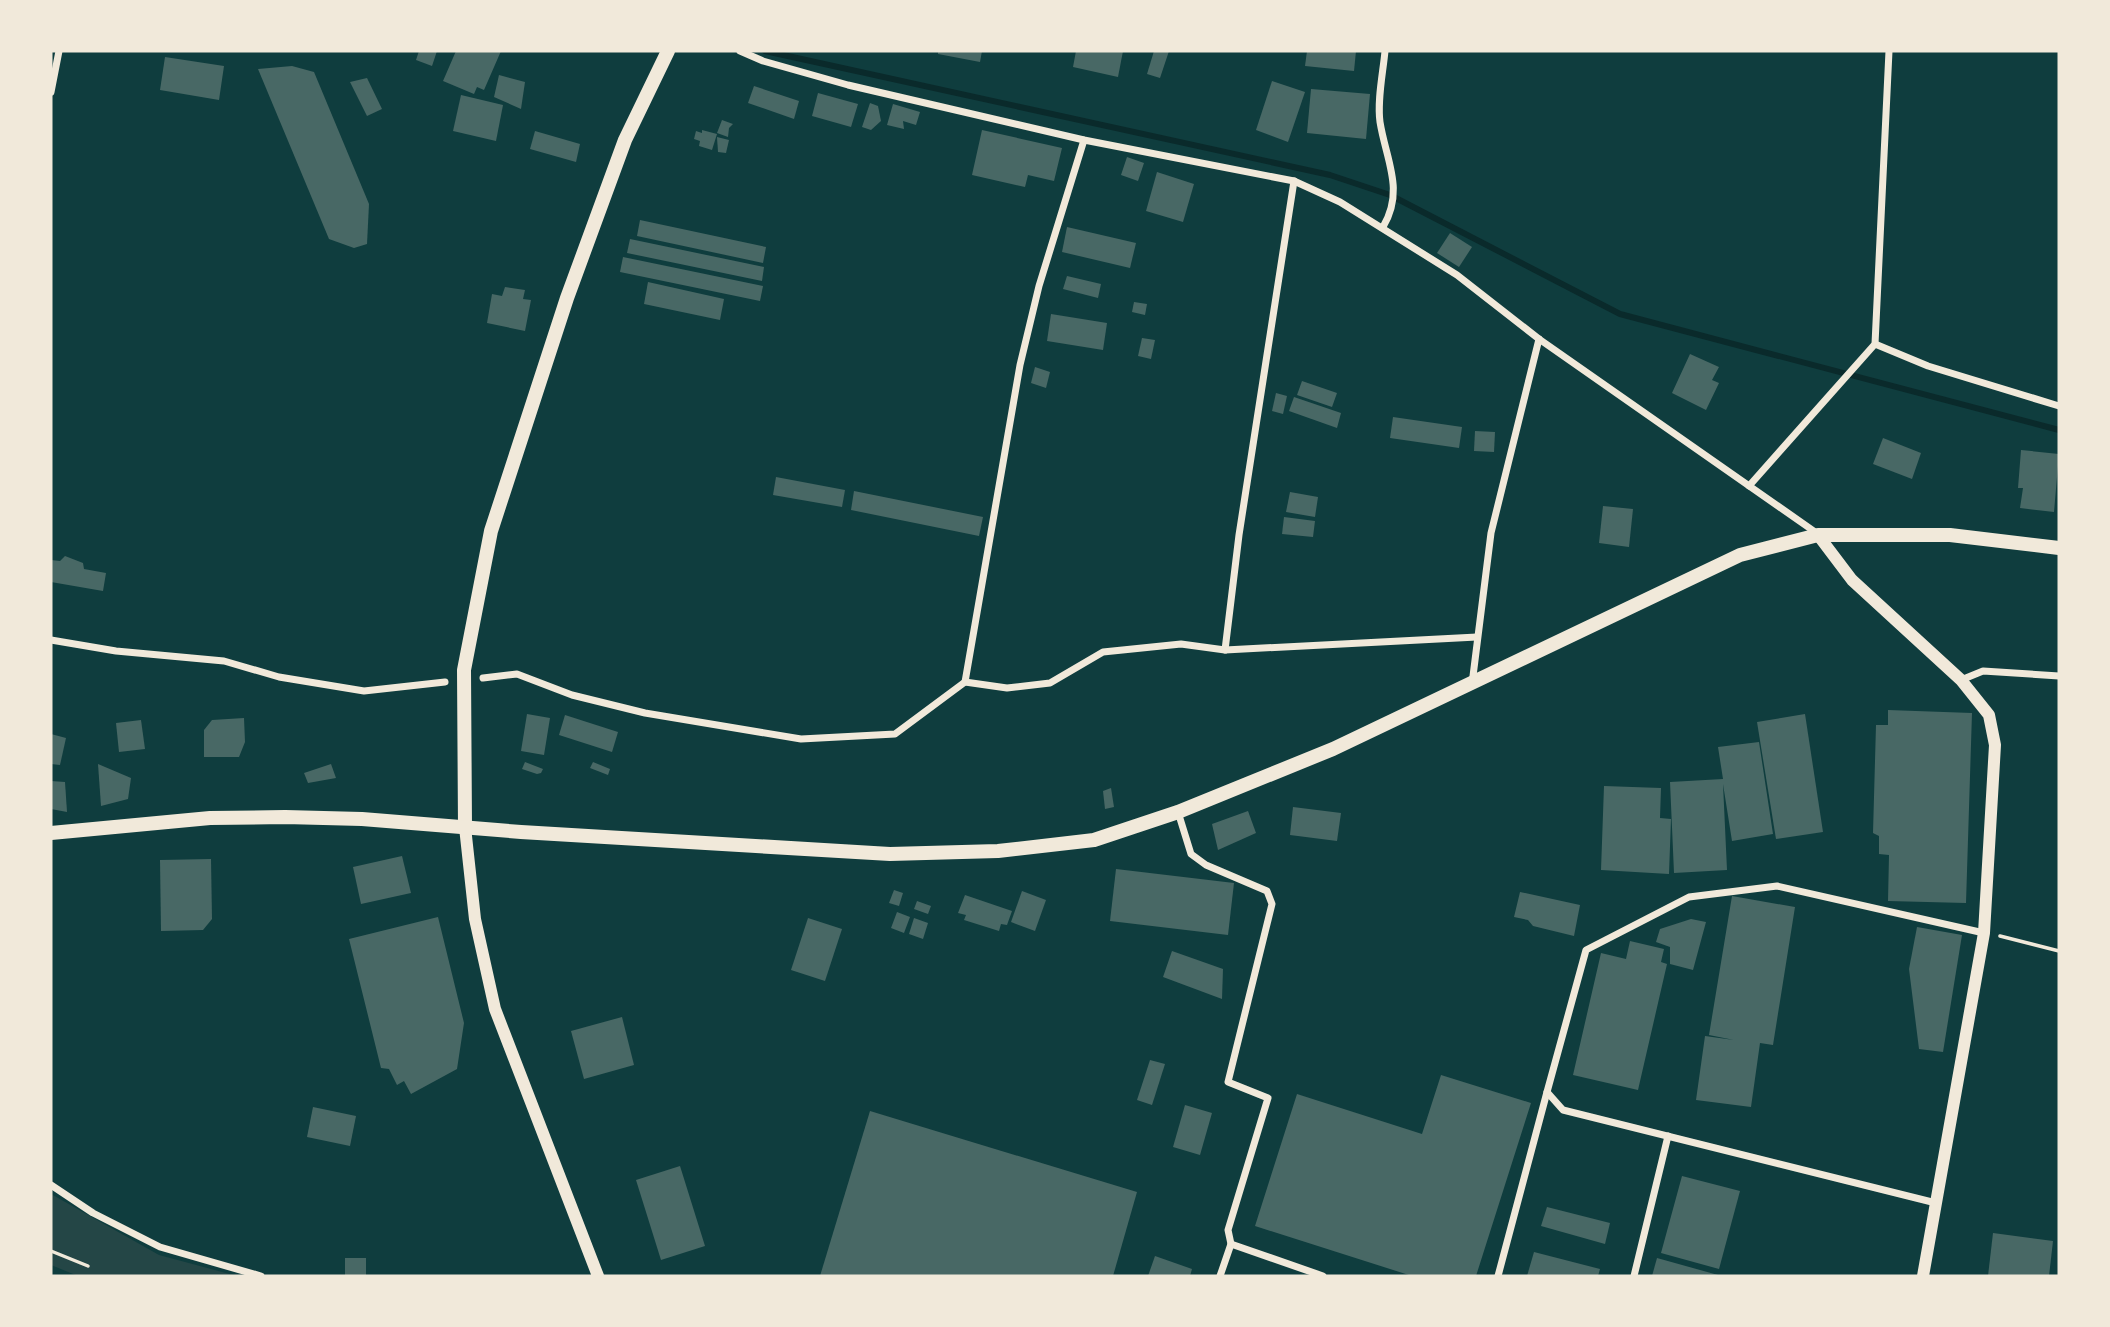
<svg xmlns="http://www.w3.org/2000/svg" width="2110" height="1327" viewBox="0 0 2110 1327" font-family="Poppins,sans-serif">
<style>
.green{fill:#244646}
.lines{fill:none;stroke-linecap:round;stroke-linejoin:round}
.stream{stroke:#0a2a2b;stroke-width:6}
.building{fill:#486865}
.path{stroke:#f1e9da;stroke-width:3.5}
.minor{stroke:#f1e9da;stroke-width:7}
.tertiary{stroke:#f1e9da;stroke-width:12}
.secondary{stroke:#f1e9da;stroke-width:14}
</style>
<rect width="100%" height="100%" fill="#0f3d3e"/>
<path class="green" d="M51,1194L159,1255L237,1276H78L51,1265Z"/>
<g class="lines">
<path class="stream" d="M765,51L1330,175L1390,195L1620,314L2059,430"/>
</g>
<g class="building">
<path d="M419,51H437L432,66L416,60Z"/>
<path d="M456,51H501L484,90L477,87L474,94L443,81Z"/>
<path d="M938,51H982L980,62L938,54Z"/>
<path d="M1076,51H1123L1118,77L1073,67Z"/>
<path d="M1154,51H1169L1160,78L1147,74Z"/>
<path d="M1307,51H1356L1354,71L1305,66Z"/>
<path d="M165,57L224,66L219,100L160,90Z"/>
<path d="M292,66L314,72L369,204L367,244L354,248L329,239L258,69Z"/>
<path d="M499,75L525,82L521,109L494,97Z"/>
<path d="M367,78L382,109L367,116L350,82Z"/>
<path d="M1272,81L1305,92L1288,142L1256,130Z"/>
<path d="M754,86L799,101L794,119L748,103Z"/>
<path d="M1311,89L1370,94L1366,139L1307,133Z"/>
<path d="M818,93L858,104L851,127L812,116Z"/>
<path d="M461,95L503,105L496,141L453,131Z"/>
<path d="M870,103L878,106L881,121L871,130L862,127Z"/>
<path d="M893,104L920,112L916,125L903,121L904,129L887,125Z"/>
<path d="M722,120L733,124L729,128L728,137L717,133Z"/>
<path d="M702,130L717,134L712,150L699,146L700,141L694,139L696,131L702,133Z"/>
<path d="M982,130L1062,148L1054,181L1028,175L1025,187L972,175Z"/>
<path d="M535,131L580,144L576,162L530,149Z"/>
<path d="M717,137L729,140L726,153L718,152Z"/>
<path d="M1127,157L1144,163L1138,181L1121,175Z"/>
<path d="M1157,172L1194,184L1183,222L1146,211Z"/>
<path d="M640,220L766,247L763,263L637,236Z"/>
<path d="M1067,227L1136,243L1130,268L1062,252Z"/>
<path d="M1450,233L1472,247L1459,267L1437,253Z"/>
<path d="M630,239L764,267L762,281L627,253Z"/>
<path d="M623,257L763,286L760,301L620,272Z"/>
<path d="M1067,276L1101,284L1098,298L1063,289Z"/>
<path d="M648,282L724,299L720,320L644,304Z"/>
<path d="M505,287L525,290L523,299L531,300L525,331L487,323L492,294L502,296Z"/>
<path d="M1134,302L1147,304L1145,315L1132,312Z"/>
<path d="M1051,314L1107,323L1103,350L1047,341Z"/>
<path d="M1142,338L1155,340L1151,359L1138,356Z"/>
<path d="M1690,354L1719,367L1712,380L1719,383L1706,410L1672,393Z"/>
<path d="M1035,367L1050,372L1046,388L1031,383Z"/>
<path d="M1302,381L1337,393L1332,407L1297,395Z"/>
<path d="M1276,393L1287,396L1283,414L1272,411Z"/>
<path d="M1294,397L1341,413L1337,428L1289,411Z"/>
<path d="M1393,417L1462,427L1459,448L1390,438Z"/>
<path d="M1475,431L1495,432L1494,452L1474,451Z"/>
<path d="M1883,438L1921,453L1912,479L1873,464Z"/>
<path d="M2021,450L2059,454L2054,512L2020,508L2023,488H2018Z"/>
<path d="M776,477L845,490L842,507L773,495Z"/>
<path d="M854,491L983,517L979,536L851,510Z"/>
<path d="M1290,492L1318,497L1315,517L1286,512Z"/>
<path d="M1603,506L1633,509L1629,547L1599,543Z"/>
<path d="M1284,517L1315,521L1313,537L1282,534Z"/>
<path d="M65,556L83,563L84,569L106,573L103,591L51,582V560L60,561Z"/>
<path d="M1888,710L1972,713L1966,903L1888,901L1889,855L1879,854V836L1873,833L1876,725H1888Z"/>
<path d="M527,714L550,718L544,755L521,751Z"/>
<path d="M1805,714L1823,832L1776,839L1757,722Z"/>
<path d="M565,715L618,732L612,752L559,735Z"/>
<path d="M244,718L245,742L239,757H204V730L212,720Z"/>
<path d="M141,720L145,749L119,752L116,723Z"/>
<path d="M51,734L66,738L60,765L51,764Z"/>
<path d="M1759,742L1773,834L1732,841L1723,784L1727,870L1674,873L1670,782L1723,779L1718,747Z"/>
<path d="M525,762L543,769L541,773L537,774L522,769Z"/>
<path d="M593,762L610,769L608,775L590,768Z"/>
<path d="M98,764L131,778L128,799L101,806Z"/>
<path d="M331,764L336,778L308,783L304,773Z"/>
<path d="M51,781L65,782L67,812L51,809Z"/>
<path d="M1604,786L1661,788L1660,818L1671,819L1669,874L1601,870Z"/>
<path d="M1111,788L1114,807L1105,809L1103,791Z"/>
<path d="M1293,807L1341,813L1337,841L1290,835Z"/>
<path d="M1248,811L1256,833L1218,850L1212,824Z"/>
<path d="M402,856L411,893L361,904L353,867Z"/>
<path d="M211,859L212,919L203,930L161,931L160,860Z"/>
<path d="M1116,869L1234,883L1228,935L1110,921Z"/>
<path d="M894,890L903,893L899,906L889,903Z"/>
<path d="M1022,891L1046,900L1035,931L1011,922Z"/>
<path d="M1520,892L1580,905L1574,936L1533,926L1528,920L1514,917Z"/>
<path d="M965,895L1012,911L1007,925L1001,924L999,931L964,920L966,915L958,913Z"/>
<path d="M1732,896L1795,907L1773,1045L1760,1043L1751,1107L1696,1100L1705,1036L1734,1040L1709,1035Z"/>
<path d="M917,901L931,906L928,914L914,909Z"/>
<path d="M897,912L910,917L904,933L891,928Z"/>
<path d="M438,917L464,1023L457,1069L411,1094L404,1081L397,1085L389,1069L381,1068L349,939Z"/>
<path d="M808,918L842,929L825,981L791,970Z"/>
<path d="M914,918L928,923L923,939L909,934Z"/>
<path d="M1691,919L1706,922L1693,970L1670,964V947L1656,942L1660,929Z"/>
<path d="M1917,927L1962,935L1943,1052L1919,1049L1909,969Z"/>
<path d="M1630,941L1664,949L1661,962L1667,964L1638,1090L1573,1075L1601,953L1626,959Z"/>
<path d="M1172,951L1223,969L1222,999L1163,977Z"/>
<path d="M622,1017L634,1065L584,1079L571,1031Z"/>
<path d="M1150,1060L1165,1064L1152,1105L1137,1100Z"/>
<path d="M1441,1075L1531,1103L1476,1276H1412L1255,1226L1297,1094L1422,1134Z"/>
<path d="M1185,1105L1212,1113L1200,1155L1173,1147Z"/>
<path d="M313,1107L356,1116L350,1146L307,1137Z"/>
<path d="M870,1111L1137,1192L1113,1276H820Z"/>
<path d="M680,1166L705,1246L661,1260L636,1180Z"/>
<path d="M1682,1176L1740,1191L1719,1269L1661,1253Z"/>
<path d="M1547,1207L1610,1223L1605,1244L1541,1226Z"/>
<path d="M1993,1233L2053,1241L2049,1276H1988Z"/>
<path d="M1534,1252L1600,1269L1598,1276H1527Z"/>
<path d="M1155,1256L1192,1269L1190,1276H1148Z"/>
<rect x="345" y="1258" width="21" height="18"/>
<path d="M1657,1258L1718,1275V1276H1652Z"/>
</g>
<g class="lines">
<g class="path">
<path d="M2000,936L2059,951"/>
<path d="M51,1251L88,1266"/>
</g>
<g class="minor">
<path d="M740,51L763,61L848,85L1084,140L1294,181L1340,202L1457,275L1539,339L1818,534"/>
<path d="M51,92L59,51"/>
<path d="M1383,227C1405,190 1386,160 1380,122C1377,100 1383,73 1385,51"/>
<path d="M1875,344L1928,366L2059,406"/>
<path d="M1749,486L1875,344L1889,51"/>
<path d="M51,640L116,651L224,661L279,677L364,691L445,682"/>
<path d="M1225,650L1239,535L1294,181"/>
<path d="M483,678L517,674L572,695L645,713L801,739L895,734L965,682L1007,688L1050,683L1103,652L1181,644L1225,650L1477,637"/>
<path d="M1961,680L1983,671L2059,676"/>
<path d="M965,682L1020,365L1039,286L1084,140"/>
<path d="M1472,684L1491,533L1539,339"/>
<path d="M1178,812L1191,854L1206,865L1267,891L1272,904L1228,1082L1268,1098L1228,1230L1231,1244L1220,1276"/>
<path d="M51,1185L93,1213L160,1247L261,1276"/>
<path d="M1936,1203L1563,1110L1547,1092L1586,950L1689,897L1777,886L1984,933"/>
<path d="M1231,1244L1323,1276"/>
<path d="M1498,1276L1547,1092"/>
<path d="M1634,1276L1668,1136"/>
</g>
<g class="tertiary">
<path d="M1818,535L1852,580L1961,680L1989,715L1995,745L1984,933L1923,1276"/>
<path d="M465,827L475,919L495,1009L598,1276"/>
</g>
<g class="secondary">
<path d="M465,827L464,670L491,531L567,298L625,140L668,51"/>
<path d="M51,833L210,818L285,817L362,819L521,832L890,854L998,851L1094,840L1178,812L1333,749L1740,555L1818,535H1950L2059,548"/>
</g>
</g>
<rect width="2110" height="1327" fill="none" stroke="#f1e9da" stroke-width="105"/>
</svg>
